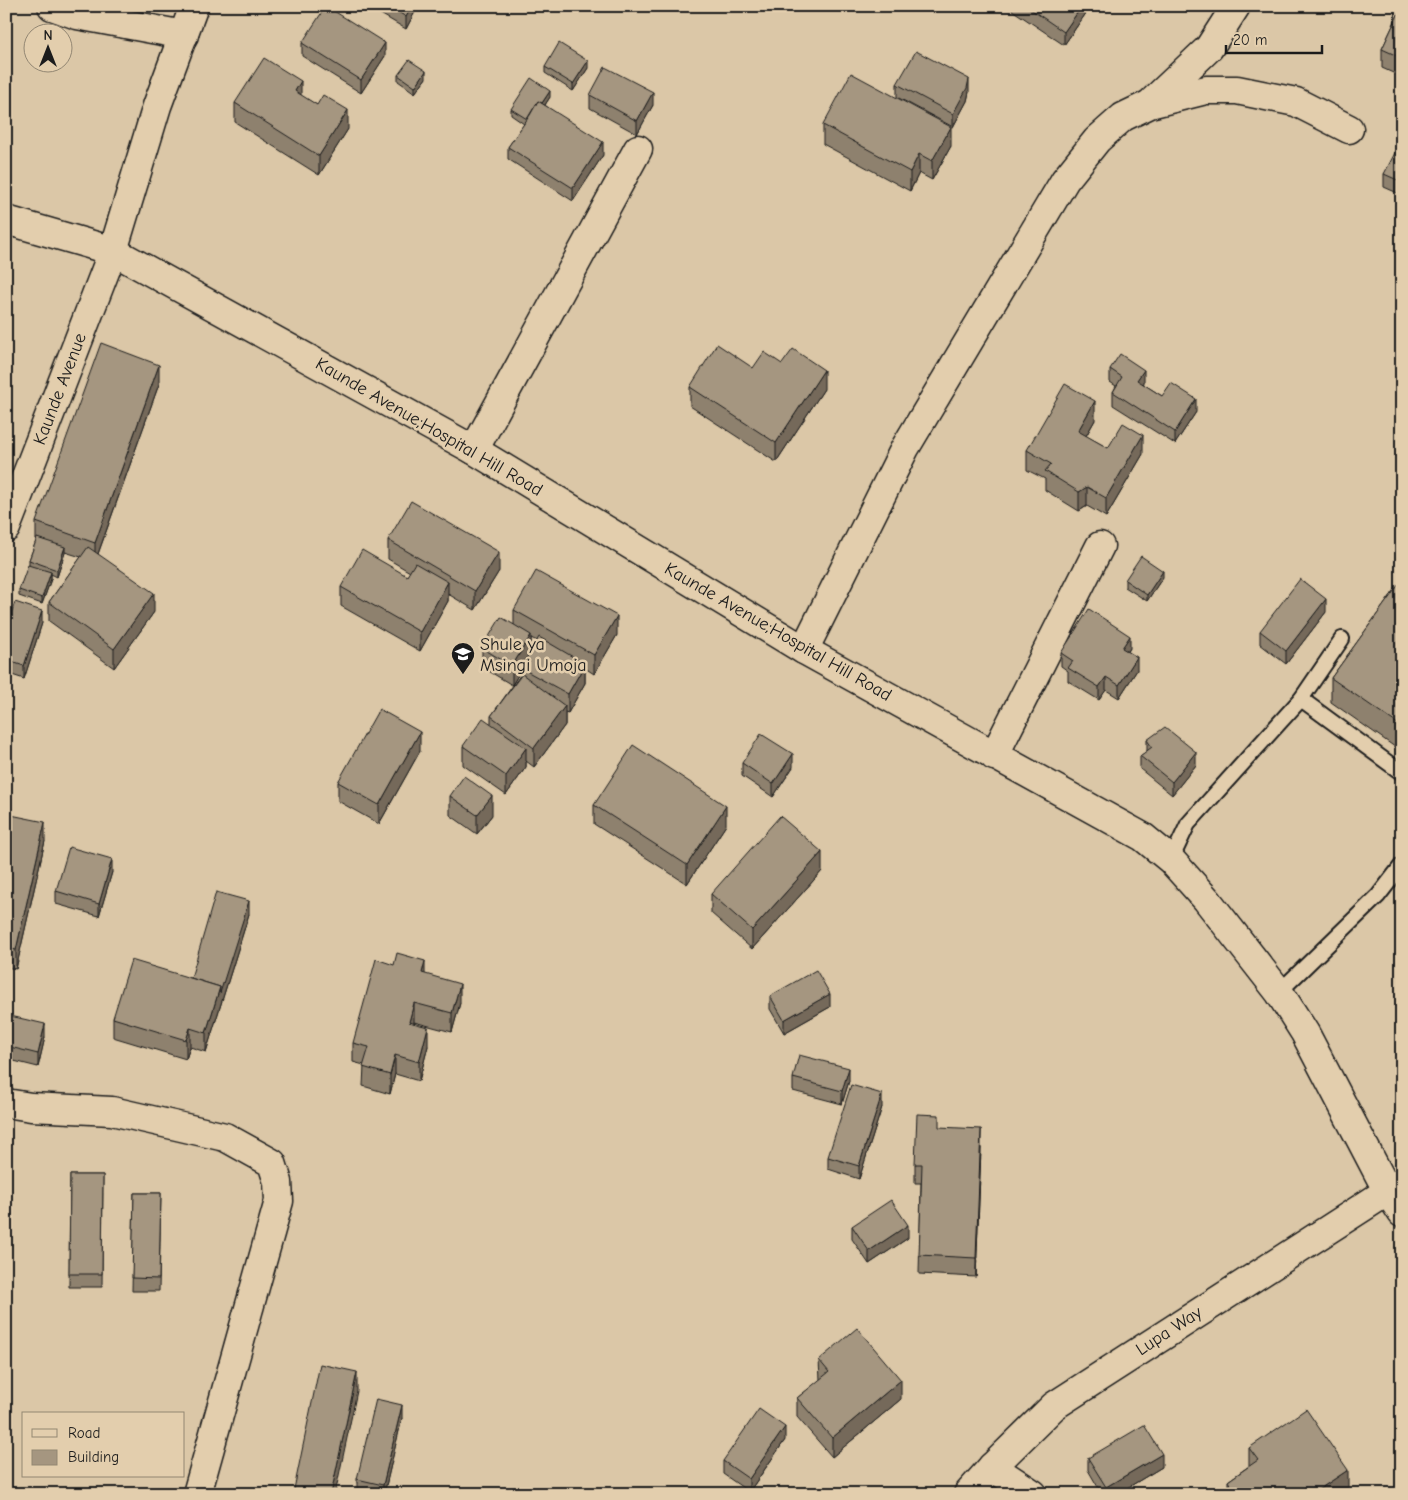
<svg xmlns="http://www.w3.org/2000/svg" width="1408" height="1500" viewBox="0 0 1408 1500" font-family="'Comic Neue',sans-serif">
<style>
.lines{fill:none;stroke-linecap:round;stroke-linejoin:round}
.service-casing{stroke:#1c1c1c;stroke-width:18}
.minor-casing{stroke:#1c1c1c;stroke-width:31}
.service{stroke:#e3cead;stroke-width:14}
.minor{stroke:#e3cead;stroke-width:28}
.wall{fill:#8e816e;stroke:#1c1c1c;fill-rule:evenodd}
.shaded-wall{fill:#74695a;stroke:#1c1c1c}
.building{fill:#a59680;stroke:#1c1c1c}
.labels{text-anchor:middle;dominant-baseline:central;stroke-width:5;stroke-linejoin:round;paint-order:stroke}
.street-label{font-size:18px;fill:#1c1c1c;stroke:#e3cead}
.poi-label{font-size:18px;fill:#1c1c1c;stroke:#e3cead;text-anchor:start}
</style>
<rect width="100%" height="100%" fill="#dbc7a7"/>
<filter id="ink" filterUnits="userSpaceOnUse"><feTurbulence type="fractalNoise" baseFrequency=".02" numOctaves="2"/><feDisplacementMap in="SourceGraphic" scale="10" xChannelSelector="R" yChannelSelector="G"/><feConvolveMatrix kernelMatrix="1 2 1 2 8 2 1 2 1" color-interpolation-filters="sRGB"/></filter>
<g filter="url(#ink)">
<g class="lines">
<g class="service-casing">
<g id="service">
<path d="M1301,699L1402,773"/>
<path d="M1171,860L1188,824L1301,699L1342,639"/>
<path d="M1279,992L1378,896L1402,865"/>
</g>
</g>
<g class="minor-casing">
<g id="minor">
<path d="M52,6L77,15L184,35"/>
<path d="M1153,101L1209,48L1236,6"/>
<path d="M6,220L113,251L474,450L804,650L1143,837L1171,860L1207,900L1279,992L1305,1033L1387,1190L1402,1213"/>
<path d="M474,450L638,149"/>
<path d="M6,528L113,251L157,106L194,6"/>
<path d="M804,650L905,448L1065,180L1097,140L1123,117L1150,104L1206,90H1237L1296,102L1349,129"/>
<path d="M994,756L1100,546"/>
<path d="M6,1103L31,1107L112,1111L225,1137L272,1163L278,1182L279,1201L197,1494"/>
<path d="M992,1467L1033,1494"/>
<path d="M968,1494L992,1467L1054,1406L1402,1182"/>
</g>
</g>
<use href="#service" class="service"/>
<use href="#minor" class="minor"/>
</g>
<g class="wall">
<path d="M367,6H417V8L406,29Z"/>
<path d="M1012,6H1091L1064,45L1012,10Z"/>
<path d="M1402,6V77L1382,68V49Z"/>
<path d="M302,43L385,56L361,93L302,56Z"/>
<path d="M545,67L588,68L573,91L545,73Z"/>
<path d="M398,75L426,78L415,93L398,81Z"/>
<path d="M897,84L969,92L967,101L953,127L897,97Z"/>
<path d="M590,95L653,105L637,134L590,108Z"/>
<path d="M301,96L317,105L348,129L319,175L235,122V103Z"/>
<path d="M550,97L545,105L603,155L573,201L508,159V147L524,124L511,115V109Z"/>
<path d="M823,125L951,146L932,180L919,173L910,191L823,144Z"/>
<path d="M1402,152V195L1384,187V174Z"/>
<path d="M782,364L824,389L776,462L690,406V387L753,368Z"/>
<path d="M1110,369L1144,383L1143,384L1162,396L1196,412L1175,444L1113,405V392L1116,386L1110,382Z"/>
<path d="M159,384L98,554L154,612L114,668L49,621V602L81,557L65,552L57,577L51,574V579L42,604L19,596V590L29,565V560L36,541V522Z"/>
<path d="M1095,420L1086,436L1108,448L1143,454L1106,517L1087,506L1079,511L1045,490V479L1027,470V450Z"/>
<path d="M388,540L499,571L475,610L448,594V601L420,651L341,606V587L407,576L410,572L388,559Z"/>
<path d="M1163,577L1147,601L1125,587V580Z"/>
<path d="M1402,580V752L1331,702V678Z"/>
<path d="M514,610L617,635L594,674L585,668V683L568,713L565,712V725L534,767L526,761V767L506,795L463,765V746L491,723V716L521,674V670L512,685L482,667V648L514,625ZM531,638L537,641L531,651Z"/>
<path d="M1326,612L1286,664L1260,644V631Z"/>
<path d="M42,623L24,679L6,673V628Z"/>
<path d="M1130,648L1128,652L1137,670L1119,698L1106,690L1099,700L1068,681V671L1061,666V653Z"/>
<path d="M1147,740L1196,765L1172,795L1140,769V756L1147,751Z"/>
<path d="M420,751L379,824L338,801V782Z"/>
<path d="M742,763L793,767L773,797L742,776Z"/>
<path d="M450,796L492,815L477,834L450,815Z"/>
<path d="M594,805L726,825L687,884L594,824Z"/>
<path d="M6,814L45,841L16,969L6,967Z"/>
<path d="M822,871L752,949L711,913V894Z"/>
<path d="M112,872L99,916L56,904V891Z"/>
<path d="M249,914L206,1052L190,1047L186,1059L113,1037V1018L191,978Z"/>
<path d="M425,974L460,1003L452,1032L414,1022V1023L428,1046L419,1081L395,1074L390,1094L363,1086L364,1065L353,1062V1043Z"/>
<path d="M770,996L830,1007L784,1033L770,1009Z"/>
<path d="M6,1015L45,1037L38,1067L6,1059Z"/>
<path d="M793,1078L849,1081L842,1104L793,1091Z"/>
<path d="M882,1107L859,1179L828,1169V1157Z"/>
<path d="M981,1148L976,1277L919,1274L921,1183H915V1164Z"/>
<path d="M70,1175H103L102,1287H69Z"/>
<path d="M134,1193H161L159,1291H132Z"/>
<path d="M852,1226L908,1238L869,1264L852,1239Z"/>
<path d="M819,1360L901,1399L832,1457L797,1417V1398L820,1380Z"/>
<path d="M402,1418L384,1494H355L357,1489V1479Z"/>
<path d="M785,1440L749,1492L723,1474V1461Z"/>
<path d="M1249,1448L1348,1489L1340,1494H1228V1481L1249,1466Z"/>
<path d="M1088,1458L1162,1467L1117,1494H1102L1088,1470Z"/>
</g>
<g class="shaded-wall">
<path d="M412,6H417V8L406,29V17Z"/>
<path d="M1082,6H1091L1064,45V32Z"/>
<path d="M385,43V56L361,93V80Z"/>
<path d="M588,61V68L573,91V84Z"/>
<path d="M426,71V78L415,93V87Z"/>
<path d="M969,79V92L967,101L953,127V114Z"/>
<path d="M301,81V100L295,91Z"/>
<path d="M550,91V97L539,114V108Z"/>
<path d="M653,92V105L637,134V121Z"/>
<path d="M348,110V129L319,175V156Z"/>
<path d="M951,127V146L932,180V161Z"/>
<path d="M603,142V155L573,201V188Z"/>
<path d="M919,154V173L910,191V172Z"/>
<path d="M159,365V384L95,562V543Z"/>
<path d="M824,370V389L776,462V443Z"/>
<path d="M1144,370V383L1137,393V380Z"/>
<path d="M1196,399V412L1175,444V432Z"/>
<path d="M1095,401V420L1078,450V431Z"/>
<path d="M1143,435V454L1106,517V498Z"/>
<path d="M1087,487V506L1079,511V492Z"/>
<path d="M65,547V553L57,577V570Z"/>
<path d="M499,552V571L475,610V591Z"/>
<path d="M1163,571V577L1147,601V595Z"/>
<path d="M51,572V579L42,604V598Z"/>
<path d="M448,582V601L420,651V632Z"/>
<path d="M154,593V612L114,668V649Z"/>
<path d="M1326,599V612L1286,664V651Z"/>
<path d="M42,611V623L24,679V666Z"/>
<path d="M617,616V635L594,674V655Z"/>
<path d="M531,635V654L521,668V670L512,685V666Z"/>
<path d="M1130,636V648L1122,661V648Z"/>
<path d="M1137,657V670L1119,698V685Z"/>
<path d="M585,664V683L568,713V694Z"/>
<path d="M1106,677V690L1099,700V687Z"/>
<path d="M565,706V725L534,767V748Z"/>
<path d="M420,732V751L379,824V805Z"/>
<path d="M526,748V767L506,795V776Z"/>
<path d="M1196,752V765L1172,795V782Z"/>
<path d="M793,754V767L773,797V784Z"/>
<path d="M492,796V815L477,834V815Z"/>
<path d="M726,806V825L687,884V865Z"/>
<path d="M45,822V841L16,969V950Z"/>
<path d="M822,852V871L752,949V930Z"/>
<path d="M112,859V872L99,916V904Z"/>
<path d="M249,901V914L206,1052V1033L220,987Z"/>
<path d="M425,961V980L422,973Z"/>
<path d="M460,984V1003L452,1032V1013Z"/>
<path d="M830,994V1007L784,1033V1020Z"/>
<path d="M414,1003V1022L409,1041V1022Z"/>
<path d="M45,1024V1037L38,1067V1054Z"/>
<path d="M428,1027V1046L419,1081V1062Z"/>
<path d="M190,1028V1047L186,1059V1040Z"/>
<path d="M395,1055V1074L390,1094V1075Z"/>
<path d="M849,1068V1081L842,1104V1091Z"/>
<path d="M882,1094V1107L859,1179V1166Z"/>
<path d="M981,1129V1148L976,1277V1258Z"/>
<path d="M908,1225V1238L869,1264V1251Z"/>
<path d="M357,1372V1391L335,1494H331Z"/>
<path d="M901,1380V1399L832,1457V1438Z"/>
<path d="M402,1405V1418L384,1494H383V1485Z"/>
<path d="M785,1427V1440L749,1492V1479Z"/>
<path d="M1162,1454V1467L1117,1494H1106V1487Z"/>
<path d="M1348,1470V1489L1340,1494H1312Z"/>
</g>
<g class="building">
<path d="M326,6L385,43L361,80L302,43Z"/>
<path d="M389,6H412L406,17Z"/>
<path d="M1026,6H1082L1064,32Z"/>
<path d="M1402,6V58L1382,49Z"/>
<path d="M559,43L588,61L573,84L545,67Z"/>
<path d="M916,51L969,79L967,88L953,114L897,84Z"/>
<path d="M264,58L301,81L295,91L317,105L323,95L348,110L319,156L235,103Z"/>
<path d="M409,60L426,71L415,87L398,75Z"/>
<path d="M605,67L653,92L637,121L590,95Z"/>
<path d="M851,73L951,127L932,161L919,154L910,172L823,125Z"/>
<path d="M531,78L550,91L542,103L538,101L527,119L511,109Z"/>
<path d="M538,101L603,142L573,188L508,147L530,115Z"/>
<path d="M1397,149L1402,152V182L1384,174Z"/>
<path d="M101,343L159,365L95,543L36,522Z"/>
<path d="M717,344L753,368L764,352L782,364L793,349L824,370L776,443L690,387Z"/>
<path d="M1120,354L1144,370L1137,380L1162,396L1171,383L1196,399L1175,432L1113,392L1122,377L1110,369Z"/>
<path d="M1065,384L1095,401L1078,431L1108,448L1123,423L1143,435L1106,498L1087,487L1079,492L1045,471L1051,464L1027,450Z"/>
<path d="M411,501L499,552L475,591L388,540Z"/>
<path d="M37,538L65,547L57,570L29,560Z"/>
<path d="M88,547L154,593L114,649L49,602Z"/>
<path d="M362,550L407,576L415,563L448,582L420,632L341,587Z"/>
<path d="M1141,556L1163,571L1147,595L1125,580Z"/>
<path d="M28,565L51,572L42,598L19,590Z"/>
<path d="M536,571L617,616L594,655L514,610Z"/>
<path d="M1300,579L1326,599L1286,651L1260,631Z"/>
<path d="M1402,580V727L1331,678Z"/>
<path d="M15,602L42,611L24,666L6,660V628Z"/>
<path d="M1089,609L1130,636L1122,648L1137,657L1119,685L1106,677L1099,687L1068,668L1073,661L1061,653Z"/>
<path d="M501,617L531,635L512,666L482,648Z"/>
<path d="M539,637L585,664L568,694L521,668Z"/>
<path d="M522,674L565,706L534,748L491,716Z"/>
<path d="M379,709L420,732L379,805L338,782Z"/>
<path d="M483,718L526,748L506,776L463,746Z"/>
<path d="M1165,727L1196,752L1172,782L1140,756L1152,747L1147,740Z"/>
<path d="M761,734L793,754L773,784L742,763Z"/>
<path d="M633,745L726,806L687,865L594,805Z"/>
<path d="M464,776L492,796L477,815L450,796Z"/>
<path d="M6,814L45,822L16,950L6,948Z"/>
<path d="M780,816L822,852L752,930L711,894Z"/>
<path d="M69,847L112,859L99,904L56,891Z"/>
<path d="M216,892L249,901L220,993V987L191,978Z"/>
<path d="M397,953L425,961L422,973L460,984L452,1013L414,1003L409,1022L428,1027L419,1062L395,1055L390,1075L363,1067L369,1047L353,1043L376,959L394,965Z"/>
<path d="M131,960L220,987L206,1033L190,1028L186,1040L113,1018Z"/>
<path d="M816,970L830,994L784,1020L770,996Z"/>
<path d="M6,1015L45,1024L38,1054L6,1046Z"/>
<path d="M799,1055L849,1068L842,1091L793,1078Z"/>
<path d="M851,1085L882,1094L859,1166L828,1157Z"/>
<path d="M917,1114L939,1115V1127L981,1129L976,1258L919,1255L922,1164H915Z"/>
<path d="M70,1175H103L102,1274H69Z"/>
<path d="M134,1193H161L159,1279L132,1278Z"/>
<path d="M891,1200L908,1225L869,1251L852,1226Z"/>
<path d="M857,1328L901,1380L832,1438L797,1398L829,1372L819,1360Z"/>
<path d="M320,1364L357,1372L331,1494H293Z"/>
<path d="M376,1399L402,1405L383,1485L357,1479Z"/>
<path d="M759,1409L785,1427L749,1479L723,1461Z"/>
<path d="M1306,1409L1348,1470L1312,1494H1236L1228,1481L1258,1460L1249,1448Z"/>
<path d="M1144,1425L1162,1454L1106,1487L1088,1458Z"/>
<path d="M356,1489L379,1494H355Z"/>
</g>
</g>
<defs>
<g id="school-pin" transform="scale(1.25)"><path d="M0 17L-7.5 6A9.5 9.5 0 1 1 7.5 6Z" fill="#1c1c1c" stroke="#e3cead"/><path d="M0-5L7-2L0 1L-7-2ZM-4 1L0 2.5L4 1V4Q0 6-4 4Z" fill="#fff"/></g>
</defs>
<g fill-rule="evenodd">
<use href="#school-pin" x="463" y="654"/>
</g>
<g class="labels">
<g class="street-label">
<text transform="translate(60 389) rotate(-69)">Kaunde Avenue</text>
<text transform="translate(429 427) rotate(30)">Kaunde Avenue;Hospital Hill Road</text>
<text transform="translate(778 632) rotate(30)">Kaunde Avenue;Hospital Hill Road</text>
<text transform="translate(1169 1331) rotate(-33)">Lupa Way</text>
</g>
<g class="poi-label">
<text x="480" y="644">Shule ya<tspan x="480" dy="21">Msingi Umoja</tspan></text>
</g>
</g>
<rect width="1408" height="1500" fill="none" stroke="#e3cead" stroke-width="25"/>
<rect x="12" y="12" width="1383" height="1475" fill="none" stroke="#1c1c1c" stroke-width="2" filter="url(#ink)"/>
<rect x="22" y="1412" width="162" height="65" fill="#e3cead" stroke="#938773"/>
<rect x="32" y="1429" width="25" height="8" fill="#e3cead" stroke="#938773"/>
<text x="68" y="1438" font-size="15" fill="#1c1c1c">Road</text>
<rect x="32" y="1450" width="25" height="15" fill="#a59680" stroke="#938773"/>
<text x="68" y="1462" font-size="15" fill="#1c1c1c">Building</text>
<g transform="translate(48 48)"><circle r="24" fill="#e3cead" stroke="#938773"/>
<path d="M0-4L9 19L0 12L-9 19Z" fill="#1c1c1c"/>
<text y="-8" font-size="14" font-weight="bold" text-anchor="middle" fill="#1c1c1c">N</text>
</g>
<path d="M1226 45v8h96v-8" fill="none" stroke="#1c1c1c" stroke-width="2.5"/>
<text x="1233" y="45" font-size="15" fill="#1c1c1c" stroke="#e3cead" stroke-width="4" paint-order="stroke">20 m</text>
</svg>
